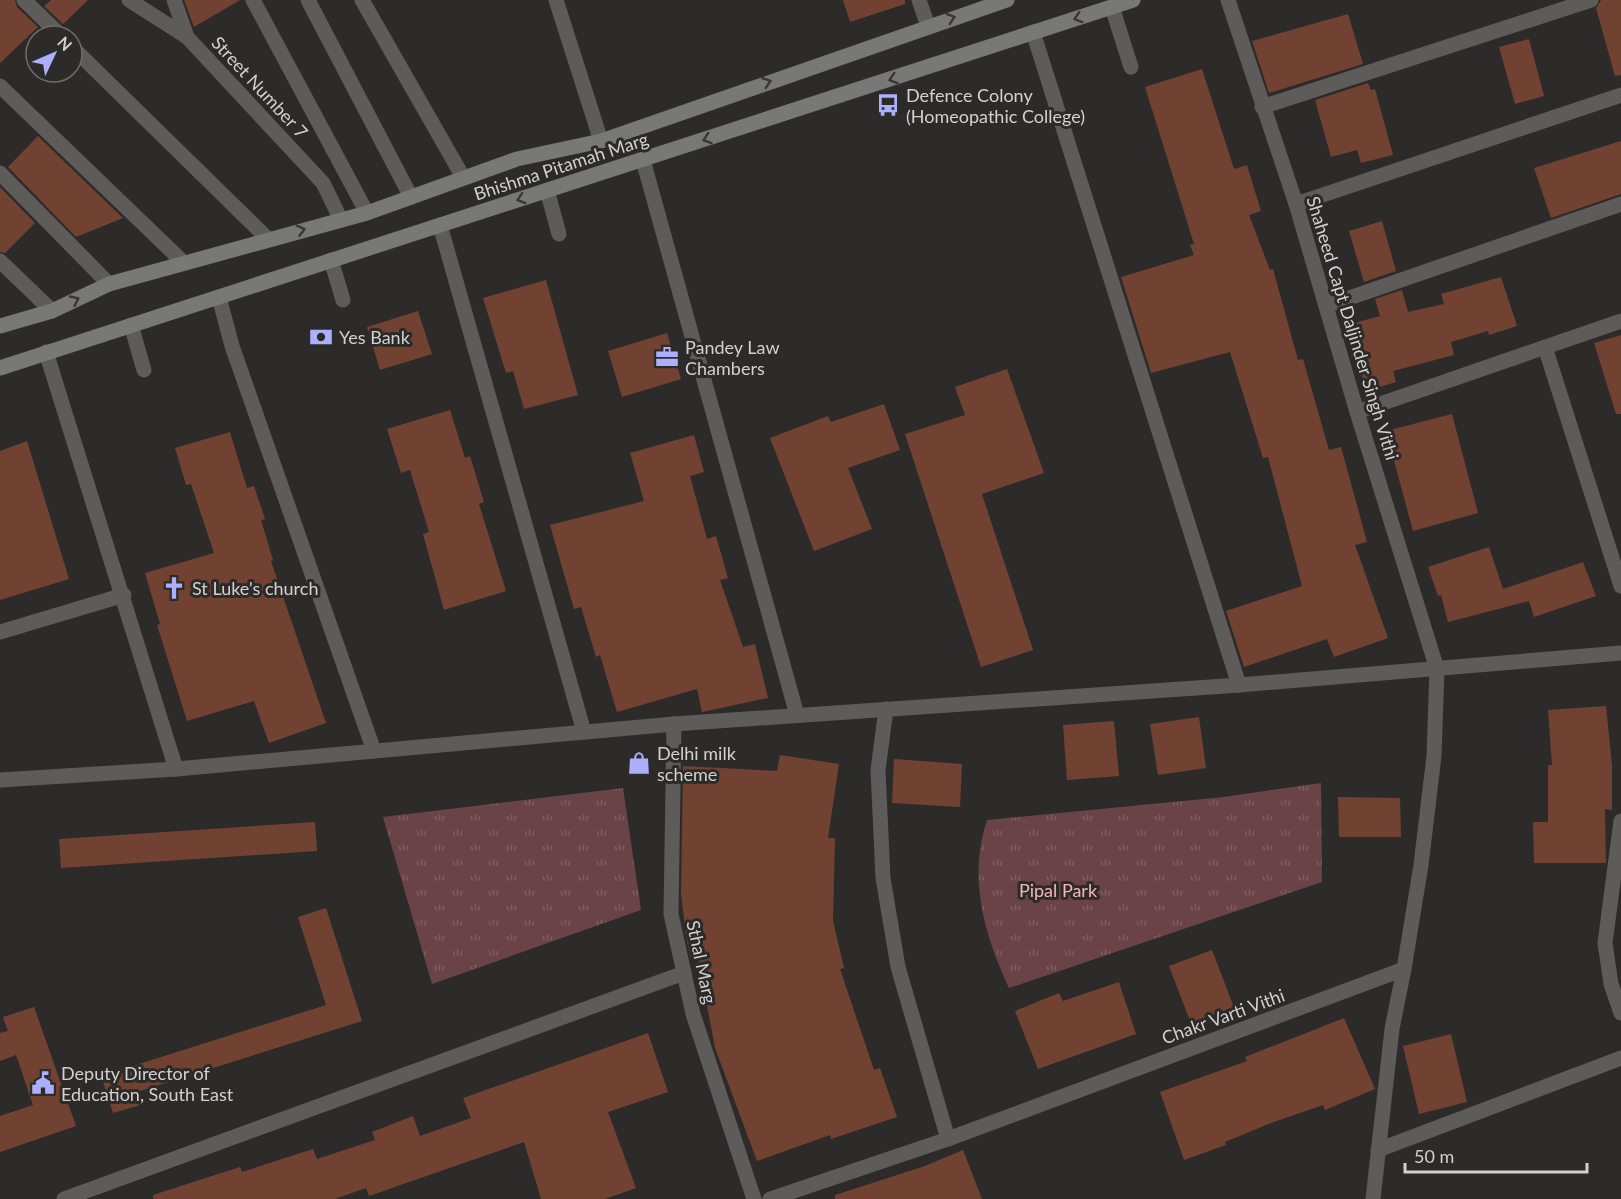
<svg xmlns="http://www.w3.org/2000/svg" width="1621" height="1199" viewBox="0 0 1621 1199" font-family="Lato,sans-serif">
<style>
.grass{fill:url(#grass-tufts)}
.building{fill:#714232}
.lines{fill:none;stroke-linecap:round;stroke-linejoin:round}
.street{stroke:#5d5c5b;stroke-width:15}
.secondary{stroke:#787876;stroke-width:15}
.oneway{stroke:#383735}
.labels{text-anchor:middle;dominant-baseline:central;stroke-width:6;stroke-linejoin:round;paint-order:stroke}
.street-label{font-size:18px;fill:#d3d1d0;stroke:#2d2b29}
.poi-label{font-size:18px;fill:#d3d1d0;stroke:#2d2b29;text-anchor:start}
.park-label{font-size:18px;fill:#f7b3bc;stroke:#2d2b29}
</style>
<defs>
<pattern id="grass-tufts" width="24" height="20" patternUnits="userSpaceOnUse" patternTransform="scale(1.5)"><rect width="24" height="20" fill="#6a4349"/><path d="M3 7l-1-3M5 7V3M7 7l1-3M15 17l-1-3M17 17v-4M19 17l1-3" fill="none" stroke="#7e5d62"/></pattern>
</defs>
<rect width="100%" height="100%" fill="#2d2b29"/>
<g class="grass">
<path d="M1321,783L1322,882L1009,988C984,934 968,878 987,820L1224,797Z"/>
<path d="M623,788L641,910L432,984L383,817Z"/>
</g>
<g class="building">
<path d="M0,0H15L17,7L38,27L0,63Z"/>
<path d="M51,0H88L63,24L44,6Z"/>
<path d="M184,0H240L194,27Z"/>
<path d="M843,0H905V4L850,22Z"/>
<path d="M1601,0H1621V75L1615,76L1596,8Z"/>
<path d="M1348,14L1363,64L1269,93L1252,41Z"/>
<path d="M1529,39L1544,96L1515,104L1499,47Z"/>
<path d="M1202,69L1234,169L1247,165L1261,211L1249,215L1270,270L1273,269L1298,360L1303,359L1329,450L1341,447L1367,542L1355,545L1388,638L1334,657L1327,639L1244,667L1226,611L1302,586L1268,457L1263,458L1230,352L1151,373L1121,277L1194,255L1190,245L1194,244L1145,87Z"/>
<path d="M1368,83L1371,90L1375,89L1393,155L1361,163L1357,150L1331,157L1315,100Z"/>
<path d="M38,136L74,171L123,218L76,237L8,167Z"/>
<path d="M1621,141V194L1551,218L1534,168Z"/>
<path d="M0,187L35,223L5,253L0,252Z"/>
<path d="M1382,221L1396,271L1364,282L1349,231Z"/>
<path d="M1501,277L1517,326L1489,335L1488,331L1451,342L1454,355L1393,371L1396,382L1366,391L1347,325L1380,316L1375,299L1402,290L1408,312L1444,304L1441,294Z"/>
<path d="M546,280L578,395L524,409L513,371L506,373L483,298Z"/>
<path d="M418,311L432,354L380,370L367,327Z"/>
<path d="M667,333L681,379L622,397L608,351Z"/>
<path d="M1621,335V414H1616L1594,343Z"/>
<path d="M1007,369L1044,473L982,494L1033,650L981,667L905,434L965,415L955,387Z"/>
<path d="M884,404L900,450L848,468L872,529L814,551L770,438L828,416L831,422Z"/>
<path d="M450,410L465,458L470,456L484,502L479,504L506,591L444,610L423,534L429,532L410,470L401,473L387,429Z"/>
<path d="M1452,414L1478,513L1413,531L1386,431Z"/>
<path d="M230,432L247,488L254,486L265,519L261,520L273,560L271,561L326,723L269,743L254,701L187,721L157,625L160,624L145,573L214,553L191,484L186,485L175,448Z"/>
<path d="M694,435L704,472L690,476L707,539L716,536L728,578L720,580L743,647L755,644L768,698L702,712L697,689L617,712L600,655L596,657L581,607L574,609L550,525L644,501L630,453Z"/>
<path d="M27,441L69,579L0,600V451Z"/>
<path d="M1489,547L1503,589L1583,562L1596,596L1534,617L1529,601L1448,622L1441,595L1438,596L1428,567Z"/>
<path d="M1606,706L1612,765V810L1605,809L1606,863H1534L1533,822H1548V765H1552L1548,710Z"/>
<path d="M1199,717L1206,768L1158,775L1150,724Z"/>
<path d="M1114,721L1119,776L1067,780L1063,725Z"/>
<path d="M780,755L839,764L828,838H835L833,921L844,968L840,969L874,1070L880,1068L897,1117L831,1139L830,1135L757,1161L715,1048L698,958L691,959L686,937L681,893L683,766L777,771Z"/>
<path d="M894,759L962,764L960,807L892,803Z"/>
<path d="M1338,797L1400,798L1401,837H1339Z"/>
<path d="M315,822L317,851L61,868L59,839Z"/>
<path d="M326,908L362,1021L137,1092L141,1105L113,1113L101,1076L326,1005L298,917Z"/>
<path d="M1212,950L1235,1010L1192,1026L1169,966Z"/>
<path d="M1119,982L1136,1034L1038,1069L1015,1011L1059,993L1063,1001Z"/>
<path d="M34,1007L76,1126L0,1152V1116L33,1105L16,1055L0,1061V1033L8,1031L3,1017Z"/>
<path d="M1344,1018L1375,1089L1325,1110L1323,1105L1271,1123L1225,1142L1226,1145L1184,1160L1160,1092L1247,1061L1245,1057Z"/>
<path d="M648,1033L668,1092L608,1112L636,1188L605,1199H541L524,1142L369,1196L366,1188L335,1199H153V1195L221,1173L240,1167L242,1172L313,1149L317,1159L375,1140L372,1132L413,1116L420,1136L471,1118L463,1098Z"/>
<path d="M1451,1034L1467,1102L1419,1114L1403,1046Z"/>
<path d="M963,1150L982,1199H835V1195L925,1166Z"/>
</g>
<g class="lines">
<g class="street">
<path d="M24,0L61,36"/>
<path d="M129,0L187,37L323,183L341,220"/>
<path d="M174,0L187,37"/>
<path d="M253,0L367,213"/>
<path d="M308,0L411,197"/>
<path d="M362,0L463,177"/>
<path d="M556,0L601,141"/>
<path d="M919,0L928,26"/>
<path d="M1112,7L1131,67"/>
<path d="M1033,32L1239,685"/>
<path d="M72,47L268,239"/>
<path d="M0,86L183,262"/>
<path d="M1262,107L1591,0"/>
<path d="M643,160L797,715"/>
<path d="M0,173L109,284"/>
<path d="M547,190L559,234"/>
<path d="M1296,204L1621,95"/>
<path d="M440,225L584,732"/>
<path d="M331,260L343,300"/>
<path d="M0,261L52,311"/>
<path d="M219,297L232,346L374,751"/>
<path d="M1326,306L1621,204"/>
<path d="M131,325L144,370"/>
<path d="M1545,347L1621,586"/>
<path d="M46,352L176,769"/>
<path d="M1357,412L1621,321"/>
<path d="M0,632L124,595"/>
<path d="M886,709L878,770L883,878L898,967L948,1139"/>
<path d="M674,724L671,914L693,1014L754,1199"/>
<path d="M0,780L176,769L674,724L1239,685L1621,653"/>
<path d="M1621,821L1605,943L1611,984L1621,1013"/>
<path d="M1378,1150L1621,1058"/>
<path d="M64,1199L684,973"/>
<path d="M770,1199L948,1139L1404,969L1421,865L1434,756L1437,669L1357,412L1296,204L1228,0"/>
<path d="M1373,1199L1392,1029L1404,969"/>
</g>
<g class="secondary">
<path d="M0,326L52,311L109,284L367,213L517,159L601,141L1007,0"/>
<path d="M0,368L1133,0"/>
</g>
</g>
<defs><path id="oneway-chevron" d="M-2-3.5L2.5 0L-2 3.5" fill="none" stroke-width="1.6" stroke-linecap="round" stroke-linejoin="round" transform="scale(1.5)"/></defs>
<g class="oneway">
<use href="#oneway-chevron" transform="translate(951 18) rotate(-18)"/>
<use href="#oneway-chevron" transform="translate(1078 18) rotate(162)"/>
<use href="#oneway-chevron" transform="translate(893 79) rotate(162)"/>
<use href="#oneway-chevron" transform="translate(767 82) rotate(-19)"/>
<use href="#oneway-chevron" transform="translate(707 139) rotate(162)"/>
<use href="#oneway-chevron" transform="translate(521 199) rotate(162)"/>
<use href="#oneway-chevron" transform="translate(301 230) rotate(-15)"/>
<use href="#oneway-chevron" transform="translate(75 300) rotate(-25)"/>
</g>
<defs>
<g id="bus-bare" transform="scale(1.8)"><path d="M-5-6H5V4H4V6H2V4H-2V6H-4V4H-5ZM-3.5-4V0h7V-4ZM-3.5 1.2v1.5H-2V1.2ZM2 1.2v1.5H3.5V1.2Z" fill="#acaffb" stroke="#2d2b29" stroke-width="2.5" paint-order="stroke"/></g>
<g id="bank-bare" transform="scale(1.8)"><path d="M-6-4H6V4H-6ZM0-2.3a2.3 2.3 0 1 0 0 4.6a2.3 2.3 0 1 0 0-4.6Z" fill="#acaffb" stroke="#2d2b29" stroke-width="2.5" paint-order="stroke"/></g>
<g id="office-bare" transform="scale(1.8)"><path d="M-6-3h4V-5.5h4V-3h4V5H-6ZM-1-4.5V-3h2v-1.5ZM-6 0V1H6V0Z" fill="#acaffb" stroke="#2d2b29" stroke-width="2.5" paint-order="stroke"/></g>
<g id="church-bare" transform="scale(1.8)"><path d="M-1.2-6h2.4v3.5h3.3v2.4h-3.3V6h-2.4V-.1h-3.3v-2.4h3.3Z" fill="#acaffb" stroke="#2d2b29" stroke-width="2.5" paint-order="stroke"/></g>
<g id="shop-bare" transform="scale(1.8)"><path d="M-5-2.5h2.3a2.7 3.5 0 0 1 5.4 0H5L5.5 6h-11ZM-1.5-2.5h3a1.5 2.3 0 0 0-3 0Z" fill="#acaffb" stroke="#2d2b29" stroke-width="2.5" paint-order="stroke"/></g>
<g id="civic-bare" transform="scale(1.8)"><path d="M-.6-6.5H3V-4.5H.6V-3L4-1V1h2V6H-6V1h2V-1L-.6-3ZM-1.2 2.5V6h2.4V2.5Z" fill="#acaffb" stroke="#2d2b29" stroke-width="2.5" paint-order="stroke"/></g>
</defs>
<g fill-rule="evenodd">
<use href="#bus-bare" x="888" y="105"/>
<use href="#bank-bare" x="321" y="337"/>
<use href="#office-bare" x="667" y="357"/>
<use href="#church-bare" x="174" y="588"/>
<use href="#shop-bare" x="639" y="763"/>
<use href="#civic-bare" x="43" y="1083"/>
</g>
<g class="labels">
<g class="street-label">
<text transform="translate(260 87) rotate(47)">Street Number 7</text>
<text transform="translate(561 166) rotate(-18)">Bhishma Pitamah Marg</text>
<text transform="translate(1353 328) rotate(73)">Shaheed Capt Daljinder Singh Vithi</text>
<text transform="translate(702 962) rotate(78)">Sthal Marg</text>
<text transform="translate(1223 1016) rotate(-20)">Chakr Varti Vithi</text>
</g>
<g class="poi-label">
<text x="906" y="95">Defence Colony<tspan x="906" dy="21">(Homeopathic College)</tspan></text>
<text x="339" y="337">Yes Bank</text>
<text x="685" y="347">Pandey Law<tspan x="685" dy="21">Chambers</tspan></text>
<text x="192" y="588">St Luke's church</text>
<text x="657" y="753">Delhi milk<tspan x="657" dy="21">scheme</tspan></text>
<text x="61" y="1073">Deputy Director of<tspan x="61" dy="21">Education, South East</tspan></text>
</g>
<g class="park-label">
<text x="1058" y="890">Pipal Park</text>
</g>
</g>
<g transform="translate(54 54) rotate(46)"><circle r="28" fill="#2d2b29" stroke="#6f6d6c" stroke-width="1.5"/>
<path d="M0-4.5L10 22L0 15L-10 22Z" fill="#acaffb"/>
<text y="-9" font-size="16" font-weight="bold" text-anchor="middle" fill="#d3d1d0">N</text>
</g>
<path d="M1405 1163v9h182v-9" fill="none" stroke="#d3d1d0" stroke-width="3"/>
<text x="1414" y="1163" font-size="18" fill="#d3d1d0" stroke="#2d2b29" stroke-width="4.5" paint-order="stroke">50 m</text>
</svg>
